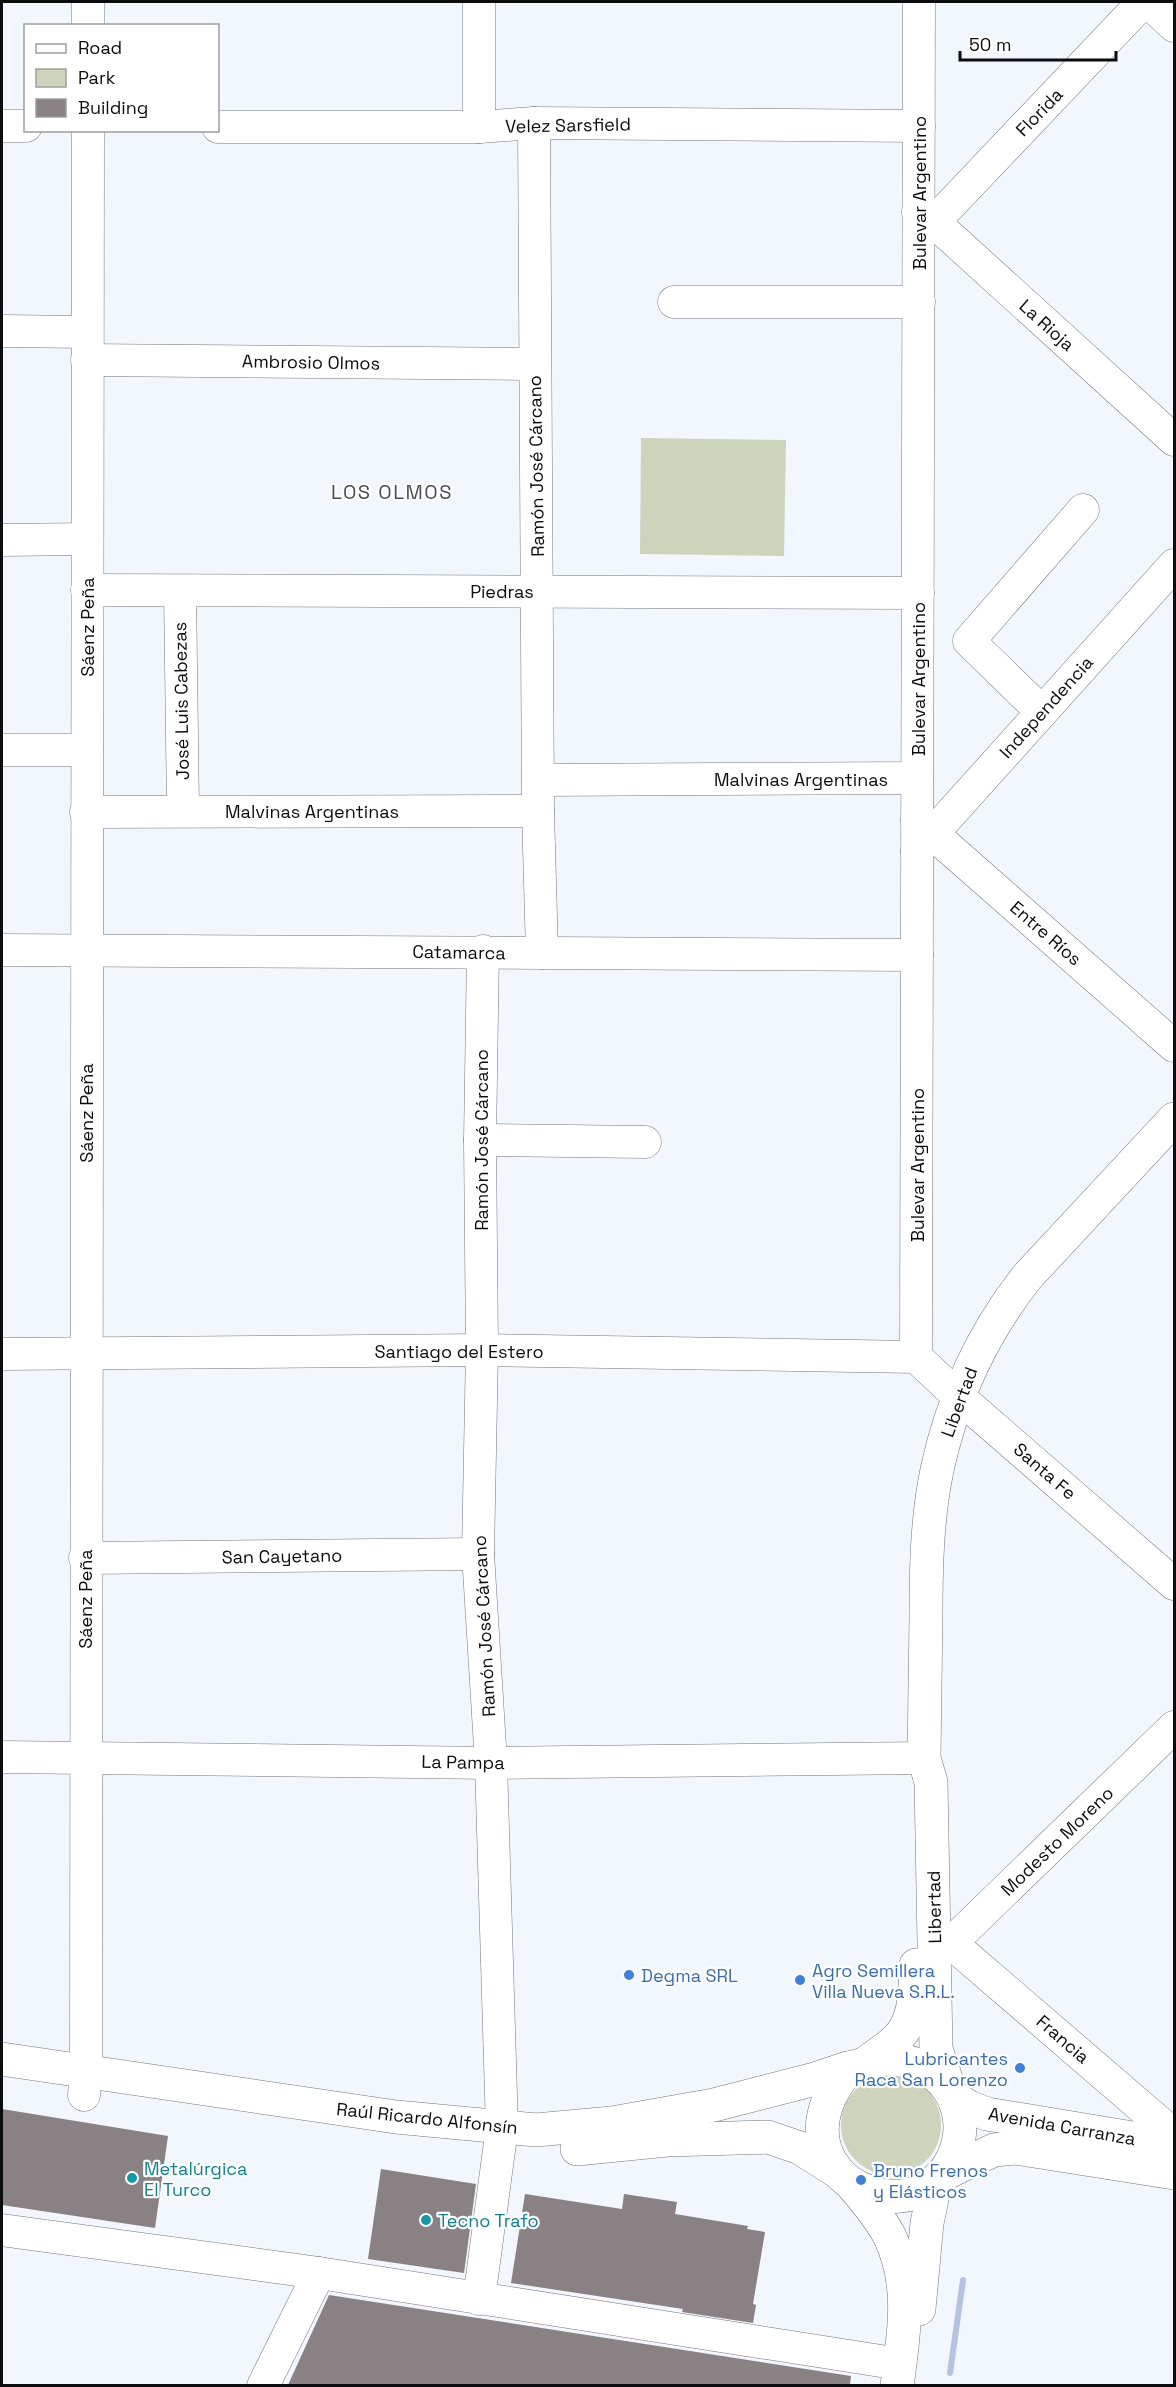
<svg xmlns="http://www.w3.org/2000/svg" width="1176" height="2387" viewBox="0 0 1176 2387" font-family="'Space Grotesk',sans-serif">
<style>
.green{fill:#cdd4bb}
.lines{fill:none;stroke-linecap:round;stroke-linejoin:round}
.stream{stroke:#b4c3e1;stroke-width:6}
.building{fill:#898184}
.minor-casing{stroke:#74777d;stroke-width:33}
.major-casing{stroke:#74777d;stroke-width:34}
.minor{stroke:#fff;stroke-width:32}
.major{stroke:#fff;stroke-width:33}
.shop-dot{fill:#3f7fe0;stroke:#fff;stroke-width:2}
.culture-dot{fill:#0f9aa8;stroke:#fff;stroke-width:2}
.labels{text-anchor:middle;dominant-baseline:central;stroke-width:4.5;stroke-linejoin:round;paint-order:stroke}
.street-label{font-size:18px;fill:#0b0c0e;stroke:#fff}
.shop-label{font-size:18px;fill:#366cbe;stroke:#fff;text-anchor:start}
.culture-label{font-size:18px;fill:#0d838f;stroke:#fff;text-anchor:start}
.neighbourhood-label{font-size:20px;letter-spacing:1.5px;fill:#4a4e53;stroke:#fff}
</style>
<rect width="100%" height="100%" fill="#f2f6fd"/>
<g class="green">
<path d="M641,438L786,440L784,556L640,554Z"/>
<circle cx="891" cy="2125" r="50"/>
</g>
<g class="lines">
<path class="stream" d="M950,2373L963,2280"/>
</g>
<g class="building">
<path d="M2,2109L168,2136L155,2228L2,2205Z"/>
<path d="M381,2169L476,2184L464,2273L368,2259Z"/>
<path d="M525,2194L622,2209L624,2194L677,2202L675,2214L748,2226L747,2229L765,2232L753,2304L756,2305L753,2323L682,2312L683,2309L511,2283Z"/>
<path d="M329,2295L851,2376L850,2385H288Z"/>
</g>
<g class="lines">
<g class="minor-casing">
<g id="minor">
<path d="M479,2V127"/>
<path d="M1148,2L1174,26"/>
<path d="M88,26V2"/>
<path d="M534,123L538,811L542,953"/>
<path d="M2,126H26"/>
<path d="M218,127H479L534,123L919,126"/>
<path d="M918,212L934,222L1174,440"/>
<path d="M934,222L1143,2"/>
<path d="M674,302H919"/>
<path d="M2,331L87,332"/>
<path d="M87,360L535,364"/>
<path d="M2,540L87,539"/>
<path d="M87,590L918,593"/>
<path d="M180,591L183,810"/>
<path d="M1042,712L969,641L1083,510"/>
<path d="M2,750H87"/>
<path d="M540,780L917,778"/>
<path d="M86,812L538,811"/>
<path d="M917,820L1174,1046"/>
<path d="M917,851L1174,565"/>
<path d="M2,950L917,955"/>
<path d="M480,1140L645,1142"/>
<path d="M2,1354L482,1350L916,1357"/>
<path d="M916,1357L919,2"/>
<path d="M916,1357L959,1397L1174,1584"/>
<path d="M85,1558L478,1554"/>
<path d="M2,1757L491,1763L924,1758"/>
<path d="M935,1942L951,1943L1174,1727"/>
<path d="M951,1943L1174,2135"/>
<path d="M84,2095L86,2072L88,130"/>
<path d="M2,2230L319,2273L900,2364"/>
<path d="M479,2299L502,2128L491,1763L478,1554L482,1350L480,1140L483,951"/>
<path d="M263,2386L319,2273"/>
</g>
</g>
<g class="major-casing">
<g id="major">
<path d="M2,2059L396,2117L536,2130L612,2123L714,2105L815,2079L848,2068"/>
<path d="M886,2059C914,2059 940,2071 953,2097C961,2114 962,2133 956,2150C927,2235 799,2192 826,2107C830,2093 840,2080 848,2068Z"/>
<path d="M864,2064C875,2056 888,2048 898,2038C916,2019 915,1990 916,1965"/>
<path d="M950,2091L936,2049L931,1782L924,1758C925,1711 925,1663 926,1616C926,1567 927,1518 937,1470C952,1400 982,1334 1027,1277L1174,1119"/>
<path d="M953,2097L969,2107L987,2114L1174,2145"/>
<path d="M577,2149L667,2140L768,2137L800,2148L838,2172"/>
<path d="M940,2176L994,2150L1015,2148L1174,2173"/>
<path d="M853,2186C866,2201 879,2217 889,2235C913,2284 904,2334 897,2386"/>
<path d="M919,2309L927,2223L936,2180"/>
</g>
</g>
<use href="#minor" class="minor"/>
<use href="#major" class="major"/>
</g>
<g class="shop-dot">
<circle cx="629" cy="1975" r="6"/>
<circle cx="800" cy="1980" r="6"/>
<circle cx="1020" cy="2068" r="6"/>
<circle cx="861" cy="2180" r="6"/>
</g>
<g class="culture-dot">
<circle cx="132" cy="2178" r="6"/>
<circle cx="426" cy="2220" r="6"/>
</g>
<g class="labels">
<g class="street-label">
<text transform="translate(1039 112) rotate(-46)">Florida</text>
<text transform="translate(568 125) rotate(-1)">Velez Sarsfield</text>
<text transform="translate(919 193) rotate(-90)">Bulevar Argentino</text>
<text transform="translate(1047 325) rotate(42)">La Rioja</text>
<text transform="translate(311 362) rotate(1)">Ambrosio Olmos</text>
<text transform="translate(536 466) rotate(-91)">Ramón José Cárcano</text>
<text x="502" y="591">Piedras</text>
<text transform="translate(87 627) rotate(-90)">Sáenz Peña</text>
<text transform="translate(918 679) rotate(-90)">Bulevar Argentino</text>
<text transform="translate(181 701) rotate(-91)">José Luis Cabezas</text>
<text transform="translate(1046 707) rotate(-48)">Independencia</text>
<text x="801" y="779">Malvinas Argentinas</text>
<text x="312" y="811">Malvinas Argentinas</text>
<text transform="translate(1046 933) rotate(41)">Entre Ríos</text>
<text transform="translate(459 952) rotate(1)">Catamarca</text>
<text transform="translate(86 1113) rotate(-90)">Sáenz Peña</text>
<text transform="translate(481 1140) rotate(-90)">Ramón José Cárcano</text>
<text transform="translate(917 1165) rotate(-90)">Bulevar Argentino</text>
<text x="459" y="1351">Santiago del Estero</text>
<text transform="translate(959 1402) rotate(-70)">Libertad</text>
<text transform="translate(1045 1471) rotate(41)">Santa Fe</text>
<text transform="translate(282 1556) rotate(-1)">San Cayetano</text>
<text transform="translate(85 1599) rotate(-90)">Sáenz Peña</text>
<text transform="translate(484 1626) rotate(-93)">Ramón José Cárcano</text>
<text transform="translate(463 1762) rotate(1)">La Pampa</text>
<text transform="translate(1057 1841) rotate(-44)">Modesto Moreno</text>
<text transform="translate(934 1907) rotate(-91)">Libertad</text>
<text transform="translate(1063 2039) rotate(41)">Francia</text>
<text transform="translate(427 2118) rotate(6)">Raúl Ricardo Alfonsín</text>
<text transform="translate(1062 2126) rotate(10)">Avenida Carranza</text>
</g>
<g class="shop-label">
<text x="812" y="1970">Agro Semillera<tspan x="812" dy="21">Villa Nueva S.R.L.</tspan></text>
<text x="641" y="1975">Degma SRL</text>
<text x="1008" y="2058" text-anchor="end">Lubricantes<tspan x="1008" dy="21">Raca San Lorenzo</tspan></text>
<text x="873" y="2170">Bruno Frenos<tspan x="873" dy="21">y Elásticos</tspan></text>
</g>
<g class="culture-label">
<text x="144" y="2168">Metalúrgica<tspan x="144" dy="21">El Turco</tspan></text>
<text x="438" y="2220">Tecno Trafo</text>
</g>
<g class="neighbourhood-label">
<text x="392" y="492">LOS OLMOS</text>
</g>
</g>
<rect width="1176" height="2387" fill="none" stroke="#0b0c0e" stroke-width="6"/>
<rect x="24" y="24" width="195" height="108" fill="#ffffff" stroke="#9d9e9f" stroke-width="1.5"/>
<rect x="36" y="44" width="30" height="9" fill="#ffffff" stroke="#9d9e9f" stroke-width="1.5"/>
<text x="78" y="54" font-size="18" fill="#0b0c0e">Road</text>
<rect x="36" y="69" width="30" height="18" fill="#cdd4bb" stroke="#9d9e9f" stroke-width="1.5"/>
<text x="78" y="84" font-size="18" fill="#0b0c0e">Park</text>
<rect x="36" y="99" width="30" height="18" fill="#898184" stroke="#9d9e9f" stroke-width="1.5"/>
<text x="78" y="114" font-size="18" fill="#0b0c0e">Building</text>
<path d="M960 51v9h156v-9" fill="none" stroke="#0b0c0e" stroke-width="3"/>
<text x="969" y="51" font-size="18" fill="#0b0c0e" stroke="#ffffff" stroke-width="4.5" paint-order="stroke">50 m</text>
</svg>
